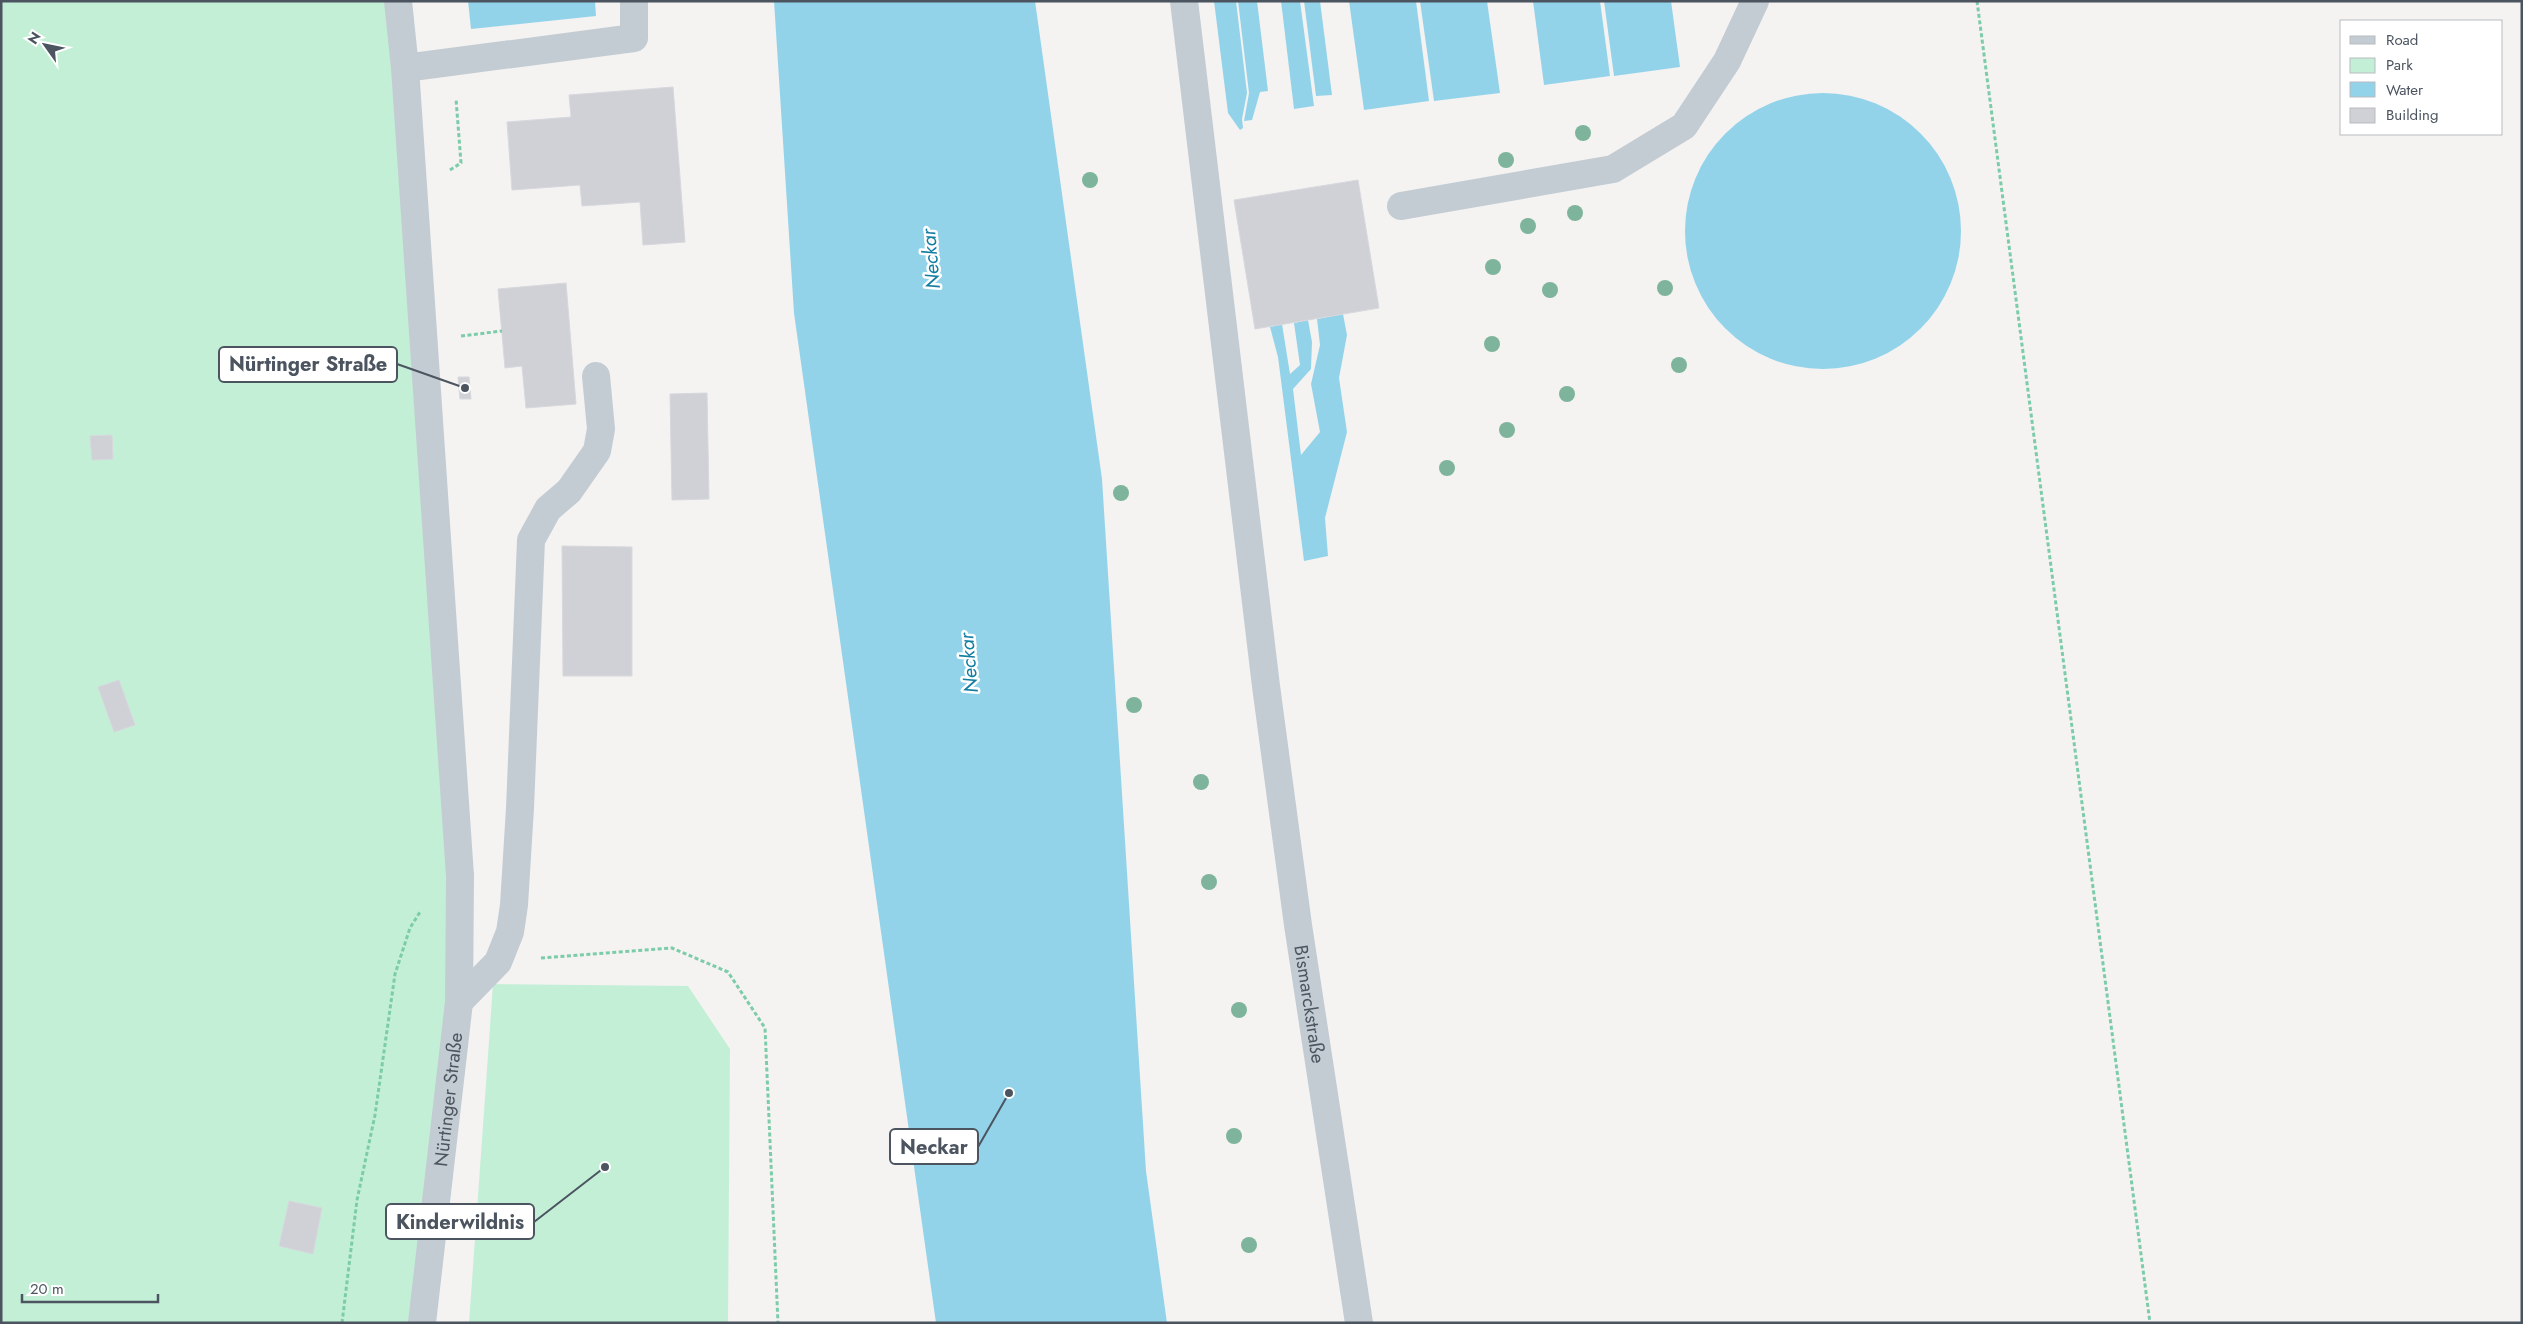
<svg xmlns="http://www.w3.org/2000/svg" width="2523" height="1324" viewBox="0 0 2523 1324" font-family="Jost,sans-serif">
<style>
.green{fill:#c4efd7}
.water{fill:#93d3ea}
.building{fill:#d0d1d6;stroke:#d7d8dd}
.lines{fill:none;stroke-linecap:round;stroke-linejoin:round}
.path{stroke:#7dcca9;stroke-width:3;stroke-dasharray:4 2.5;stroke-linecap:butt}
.lane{stroke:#c4ccd3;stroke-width:28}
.street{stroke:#c4ccd3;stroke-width:28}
.tree{fill:#7db49b}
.labels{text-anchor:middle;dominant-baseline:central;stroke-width:5;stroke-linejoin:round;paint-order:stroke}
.street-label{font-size:19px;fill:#4b545f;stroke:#fff}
.water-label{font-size:20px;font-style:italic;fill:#137da2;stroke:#fff}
.leader{fill:none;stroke:#4b545f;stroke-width:2}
.callout-dot{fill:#4b545f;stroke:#fff;stroke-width:2}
.callout{fill:#fff;stroke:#4b545f;stroke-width:2}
.callout-label{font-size:20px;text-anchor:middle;font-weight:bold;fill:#4b545f}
</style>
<rect width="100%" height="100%" fill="#f4f3f2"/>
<g class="green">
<path d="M1,1H398L460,876L422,1323H1Z"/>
<path d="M493,984L688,986L730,1049L728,1323H469Z"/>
</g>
<g class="water">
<path d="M468,1H595L596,16L471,29Z"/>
<path d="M774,1H1035L1102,479L1146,1171L1167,1323H936L794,313Z"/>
<path d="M1214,1H1236L1247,93L1242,119L1243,128L1240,130L1228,113Z"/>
<path d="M1238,1H1257L1268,91L1260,92L1252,120L1244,121L1249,93Z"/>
<path d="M1281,1H1300L1314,106L1294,109Z"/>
<path d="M1304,1H1320L1332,95L1316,96Z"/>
<path d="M1349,1H1416L1429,101L1364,110Z"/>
<path d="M1420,1H1487L1500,93L1434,101Z"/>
<path d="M1533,1H1600L1610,76L1544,85Z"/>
<path d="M1604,1H1671L1680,67L1614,76Z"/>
<circle cx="1823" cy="231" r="138"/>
<path d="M1343,314L1347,335L1339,378L1347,432L1325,518L1328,556L1304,561L1278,357L1270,327L1282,324L1290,374L1300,365L1294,323L1308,320L1312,342L1311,369L1293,389L1301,455L1320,432L1311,384L1320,345L1317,319Z"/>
</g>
<g class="building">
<path d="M673,87L685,242L643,245L640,202L582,206L580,185L512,190L507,122L571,117L569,95Z"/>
<path d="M1358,180L1379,308L1255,329L1234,200Z"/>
<path d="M566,283L576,404L526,408L522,366L505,368L498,289Z"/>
<path d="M458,377H469L471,399H460Z"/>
<path d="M707,393L709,499L672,500L670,394Z"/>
<path d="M112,435L113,459L92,460L90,436Z"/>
<path d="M562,546L632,547V676H563Z"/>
<path d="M119,680L135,725L114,732L98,687Z"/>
<path d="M289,1201L322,1208L313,1254L279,1246Z"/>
</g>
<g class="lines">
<g class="path">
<path d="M1977,1L2150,1323"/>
<path d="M450,170L461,163L456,99"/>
<path d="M461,336L502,331"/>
<path d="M541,958L672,948L728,972L765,1028L778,1323"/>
<path d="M342,1323L357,1200L375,1115L395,974L410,928L420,912"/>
</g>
<g class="lane">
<path d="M398,1L405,68L460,876"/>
<path id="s1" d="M1184,1L1266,686L1298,925L1359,1323"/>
<path d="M405,68L634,38V1"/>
<path d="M1401,206L1613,169L1684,126L1727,61L1755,1"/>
<path d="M459,1002L498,962L510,932L514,905L520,808L531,540L548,509L569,491L597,451L601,429L596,376"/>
</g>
<path class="street" id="s2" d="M422,1323L459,1002L460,876"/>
</g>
<g class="tree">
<circle cx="1583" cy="133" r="8"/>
<circle cx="1506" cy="160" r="8"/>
<circle cx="1090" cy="180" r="8"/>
<circle cx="1575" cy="213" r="8"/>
<circle cx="1528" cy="226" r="8"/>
<circle cx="1493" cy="267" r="8"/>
<circle cx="1665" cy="288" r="8"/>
<circle cx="1550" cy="290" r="8"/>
<circle cx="1492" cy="344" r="8"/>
<circle cx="1679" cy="365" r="8"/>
<circle cx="1567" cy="394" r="8"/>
<circle cx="1507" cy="430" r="8"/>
<circle cx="1447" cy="468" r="8"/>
<circle cx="1121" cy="493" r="8"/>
<circle cx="1134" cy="705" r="8"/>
<circle cx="1201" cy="782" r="8"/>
<circle cx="1209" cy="882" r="8"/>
<circle cx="1239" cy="1010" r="8"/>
<circle cx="1234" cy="1136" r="8"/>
<circle cx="1249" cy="1245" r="8"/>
</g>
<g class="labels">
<g class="street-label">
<text stroke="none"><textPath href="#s1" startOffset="1011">Bismarckstraße</textPath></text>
<text stroke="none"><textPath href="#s2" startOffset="225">Nürtinger Straße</textPath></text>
</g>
<g class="water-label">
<text transform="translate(931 259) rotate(-95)">Neckar</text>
<text transform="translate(969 663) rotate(-95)">Neckar</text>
</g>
</g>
<path class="leader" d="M465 388L397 364M1009 1093L978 1147M605 1167L534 1222"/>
<g class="callout-dot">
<circle cx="465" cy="388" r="5"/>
<circle cx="1009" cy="1093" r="5"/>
<circle cx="605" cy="1167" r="5"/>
</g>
<g class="callout">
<rect x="219" y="347" width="178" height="35" rx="5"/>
<rect x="890" y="1129" width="88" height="35" rx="5"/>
<rect x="386" y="1204" width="148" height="35" rx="5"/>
</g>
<g class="callout-label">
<text x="308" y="371">Nürtinger Straße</text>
<text x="934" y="1154">Neckar</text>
<text x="460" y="1229">Kinderwildnis</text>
</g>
<rect width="2523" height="1324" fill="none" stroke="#4b545f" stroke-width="5"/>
<rect x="2340" y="20" width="162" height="115" fill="#ffffff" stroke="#b7bbbf"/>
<rect x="2350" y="36" width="25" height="8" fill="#c4ccd3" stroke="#b7bbbf"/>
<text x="2386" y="45" font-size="15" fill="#4b545f">Road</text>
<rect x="2350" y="58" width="25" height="15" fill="#c4efd7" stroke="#b7bbbf"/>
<text x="2386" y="70" font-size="15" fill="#4b545f">Park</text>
<rect x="2350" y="82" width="25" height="15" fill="#93d3ea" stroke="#b7bbbf"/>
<text x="2386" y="95" font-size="15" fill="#4b545f">Water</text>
<rect x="2350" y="108" width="25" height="15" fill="#d0d1d6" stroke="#b7bbbf"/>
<text x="2386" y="120" font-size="15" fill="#4b545f">Building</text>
<g transform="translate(45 45) rotate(303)" stroke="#ffffff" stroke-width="4" paint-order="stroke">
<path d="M0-4L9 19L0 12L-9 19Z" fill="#4b545f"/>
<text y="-8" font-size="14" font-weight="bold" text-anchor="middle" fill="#4b545f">N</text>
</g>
<path d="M22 1294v8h136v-8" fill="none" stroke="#4b545f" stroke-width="2.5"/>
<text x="30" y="1294" font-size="15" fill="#4b545f" stroke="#ffffff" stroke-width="4" paint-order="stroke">20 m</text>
</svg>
